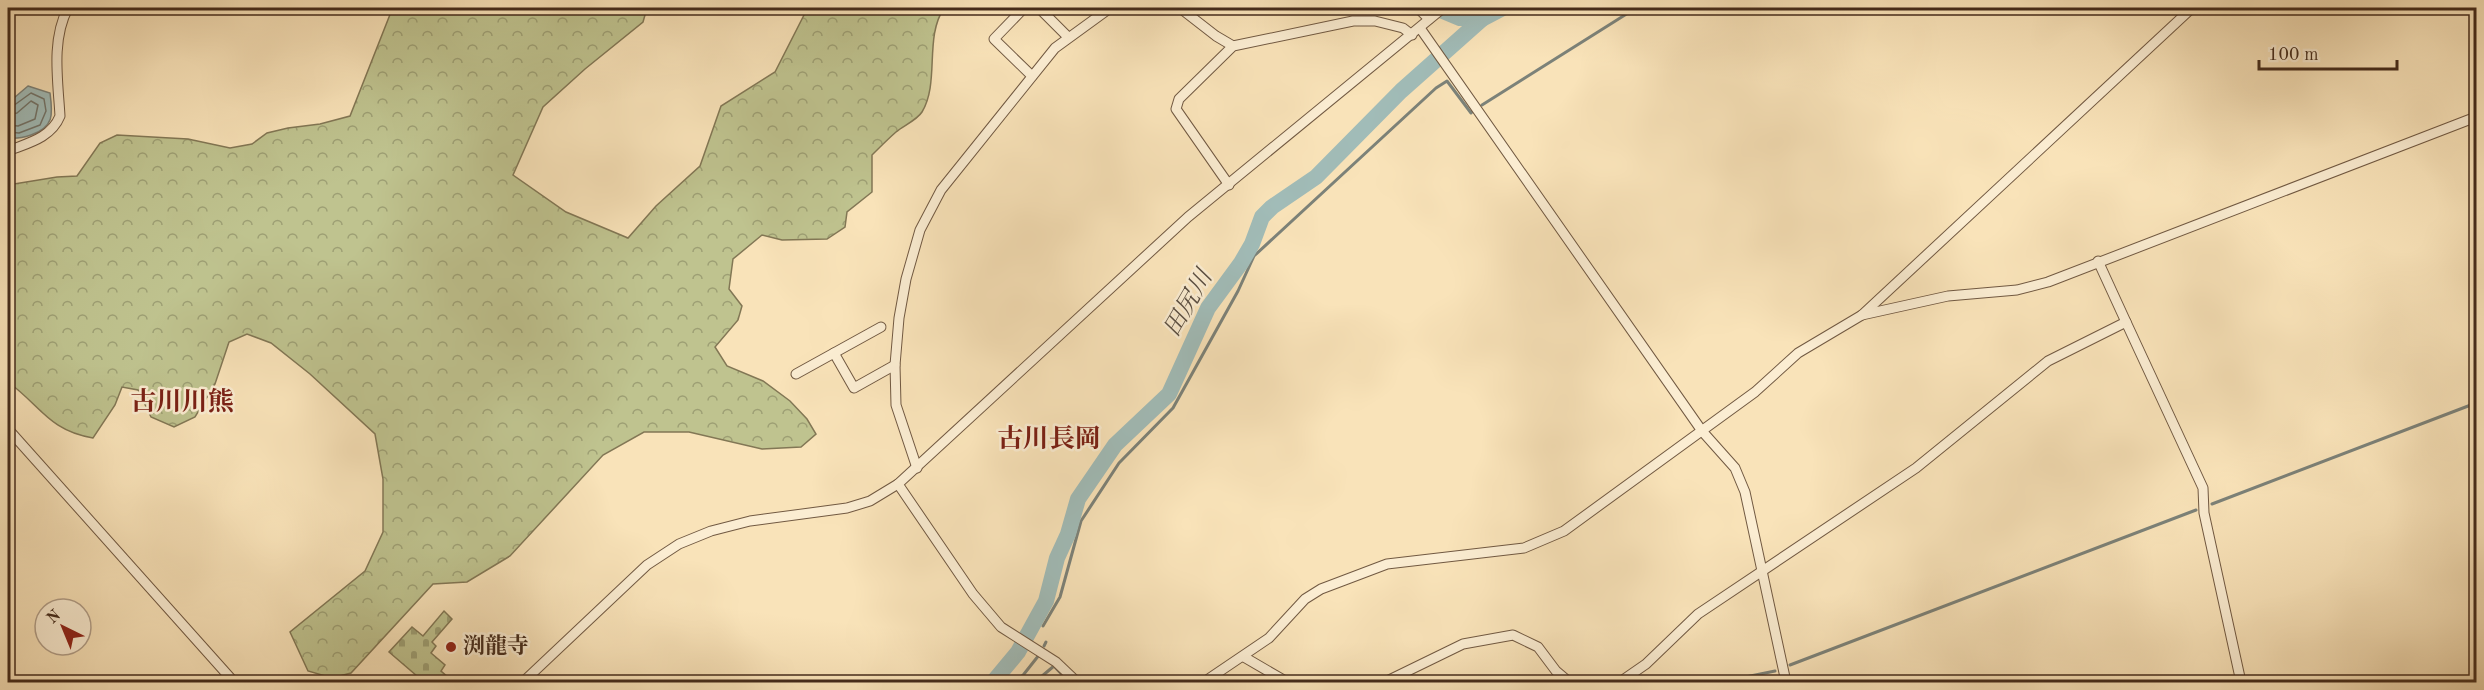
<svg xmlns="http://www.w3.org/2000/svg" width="2484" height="690" viewBox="0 0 2484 690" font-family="'Old Standard TT','Noto Serif JP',serif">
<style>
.forest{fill:url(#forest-crowns);stroke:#827755;stroke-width:1.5}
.cemetery{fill:url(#cemetery-stones);stroke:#827755;stroke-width:1.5}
.water{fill:#a1bcb8;stroke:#7c8279;stroke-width:1.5}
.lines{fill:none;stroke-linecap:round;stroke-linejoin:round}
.shore{stroke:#72746a;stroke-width:1.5}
.stream{stroke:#7c8279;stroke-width:3}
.river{stroke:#a1bcb8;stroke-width:16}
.minor-casing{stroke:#715942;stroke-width:11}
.minor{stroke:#fbedd2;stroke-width:9}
.poi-dot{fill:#8f2418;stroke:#fbedd2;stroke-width:2}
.labels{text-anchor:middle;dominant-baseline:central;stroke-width:5;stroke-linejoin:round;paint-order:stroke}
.poi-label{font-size:22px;font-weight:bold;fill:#442b1b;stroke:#fbedd2;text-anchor:start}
.water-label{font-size:24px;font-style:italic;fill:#5b4f42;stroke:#fbedd2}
.quarter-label{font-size:26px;font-weight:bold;fill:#7a1f14;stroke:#fbedd2}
</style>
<defs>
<pattern id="forest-crowns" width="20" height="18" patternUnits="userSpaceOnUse" patternTransform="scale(1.5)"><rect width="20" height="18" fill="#bfc38f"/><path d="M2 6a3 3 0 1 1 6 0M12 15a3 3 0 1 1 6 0" fill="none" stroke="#9d9f74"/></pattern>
<pattern id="cemetery-stones" width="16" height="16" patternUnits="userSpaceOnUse" patternTransform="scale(1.5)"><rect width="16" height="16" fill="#bfc38f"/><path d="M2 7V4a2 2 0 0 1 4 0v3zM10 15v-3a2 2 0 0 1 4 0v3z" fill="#9d9f74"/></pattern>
</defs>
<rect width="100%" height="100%" fill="#f9e3b9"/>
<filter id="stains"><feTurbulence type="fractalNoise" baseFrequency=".00333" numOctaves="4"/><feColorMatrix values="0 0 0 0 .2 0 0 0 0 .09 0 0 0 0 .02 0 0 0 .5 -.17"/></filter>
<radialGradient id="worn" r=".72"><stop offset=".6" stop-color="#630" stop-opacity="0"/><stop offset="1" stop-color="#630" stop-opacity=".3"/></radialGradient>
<path class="forest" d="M397,8H647L643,22L585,69L543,107L513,175L566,212L628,238L656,206L700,166L721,106L775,72L804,15L806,8H944C924,38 940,82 922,112C917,120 903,126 896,132C888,139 880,147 872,155V192L847,212L845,227L827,239L782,240L762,235L733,259L729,289L742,306L738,320L715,347L727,366L763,381L790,401L807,419L816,434L801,447L762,449L689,432H644L603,455L510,556L467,582L433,584L351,673L332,678L308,671L290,632L365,571L383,532V479L375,434L310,374L271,343L247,334L229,342L215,384L195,417L174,427L151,417L138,390L122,387L115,405L93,438C49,431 40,405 8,382V180L14,184L57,177L77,176L100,143L117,135L188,139L230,148L252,144L267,133L288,128L320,124L350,116L391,12Z"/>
<path class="cemetery" d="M444,611L452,619L432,642L436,646L431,653L445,665L441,671L449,678L444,682H424L389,652L412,627L423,636Z"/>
<path class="water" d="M28,86L50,93C53,115 54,127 31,135C22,138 17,139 8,138V103Z"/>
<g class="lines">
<g class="shore">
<path d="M8,107L13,106L31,93L44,99L46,111L40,125L19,133L8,132"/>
<path d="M8,115L17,113L31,101L38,105L35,119L18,126L8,125"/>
</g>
<g class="stream">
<path d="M1482,105L1636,8"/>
<path d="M2212,504L2476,403"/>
<path d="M1043,626L1060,597L1081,521L1119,463L1173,408L1238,291L1254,256L1436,88L1447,81L1471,113L1474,110"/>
<path d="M1044,646L1046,642"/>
<path d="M1790,665L2196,510"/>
<path d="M1015,682L1024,674L1039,655"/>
<path d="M1035,682L1054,666L1069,682"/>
<path d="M1721,682L1775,671"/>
</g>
<g class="river">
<path d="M1436,8L1460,18L1482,19"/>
<path d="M993,682L1018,652L1046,601L1057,558L1068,534L1078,499L1115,445L1169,394L1208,308L1241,263L1252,244L1262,217L1272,207L1316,177L1401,91L1482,19L1503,8"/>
</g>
<g class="minor-casing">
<g id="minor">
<path d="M1024,8L994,39L1032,76"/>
<path d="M1039,8L1068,37"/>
<path d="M1180,8L1216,36L1233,46"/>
<path d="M1418,8L1429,19"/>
<path d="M1420,28L1702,431L1735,468L1745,492L1786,682"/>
<path d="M8,151C28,143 51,138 60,116C58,81 51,40 68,8"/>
<path d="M1229,185L1176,109L1179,99L1233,46L1353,21H1375L1403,28L1412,35"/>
<path d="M1862,315L1948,296L2017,290L2048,282L2476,117"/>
<path d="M2126,322L2203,488L2204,513L2241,682"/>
<path d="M834,353L854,388L895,365"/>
<path d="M796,374L881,327"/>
<path d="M8,429L234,682"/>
<path d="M917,468L896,405L895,365L899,318L906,279L920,230L941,190L1055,48L1110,8"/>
<path d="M898,484L973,594L1001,627L1056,662L1077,682"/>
<path d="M1244,657L1287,682"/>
<path d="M523,682L647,565L679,544L711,531L750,521L847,508L870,501L898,484L1188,217L1443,8"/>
<path d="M1204,682L1269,638L1305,599L1321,589L1387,564L1524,548L1564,531L1755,392L1798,353L1862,315L2192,8"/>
<path d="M1385,682L1463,644L1513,635L1538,647L1556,671L1569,682"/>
<path d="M1620,682L1646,664L1698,614L1916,468L2048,361L2126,322L2098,261"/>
</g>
</g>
<use href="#minor" class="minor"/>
</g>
<circle class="poi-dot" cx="451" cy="647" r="6"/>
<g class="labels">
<g class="poi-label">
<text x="463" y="647">渕龍寺</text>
</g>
<g class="water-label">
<text transform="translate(1189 304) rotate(-60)">田尻川</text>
</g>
<g class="quarter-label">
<text x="182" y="403">古川川熊</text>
<text x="1049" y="440">古川長岡</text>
</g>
</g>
<rect width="2484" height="690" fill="none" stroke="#f9e3b9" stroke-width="30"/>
<rect x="9" y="9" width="2466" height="672" fill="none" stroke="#442b1b" stroke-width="3"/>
<rect x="15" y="15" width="2454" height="660" fill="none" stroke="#442b1b" stroke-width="1.5"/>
<g transform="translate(63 627) rotate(317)"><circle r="28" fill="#fbedd2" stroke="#b29f89" stroke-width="1.5"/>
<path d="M0-4.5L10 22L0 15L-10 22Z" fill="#8f2418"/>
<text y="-9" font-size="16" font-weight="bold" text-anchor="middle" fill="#442b1b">N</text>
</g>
<path d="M2259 60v9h138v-9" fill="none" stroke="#442b1b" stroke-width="3"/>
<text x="2268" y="60" font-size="18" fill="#442b1b" stroke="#fbedd2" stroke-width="4.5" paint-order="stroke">100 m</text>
<rect width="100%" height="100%" filter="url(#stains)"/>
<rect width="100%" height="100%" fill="url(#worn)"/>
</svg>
